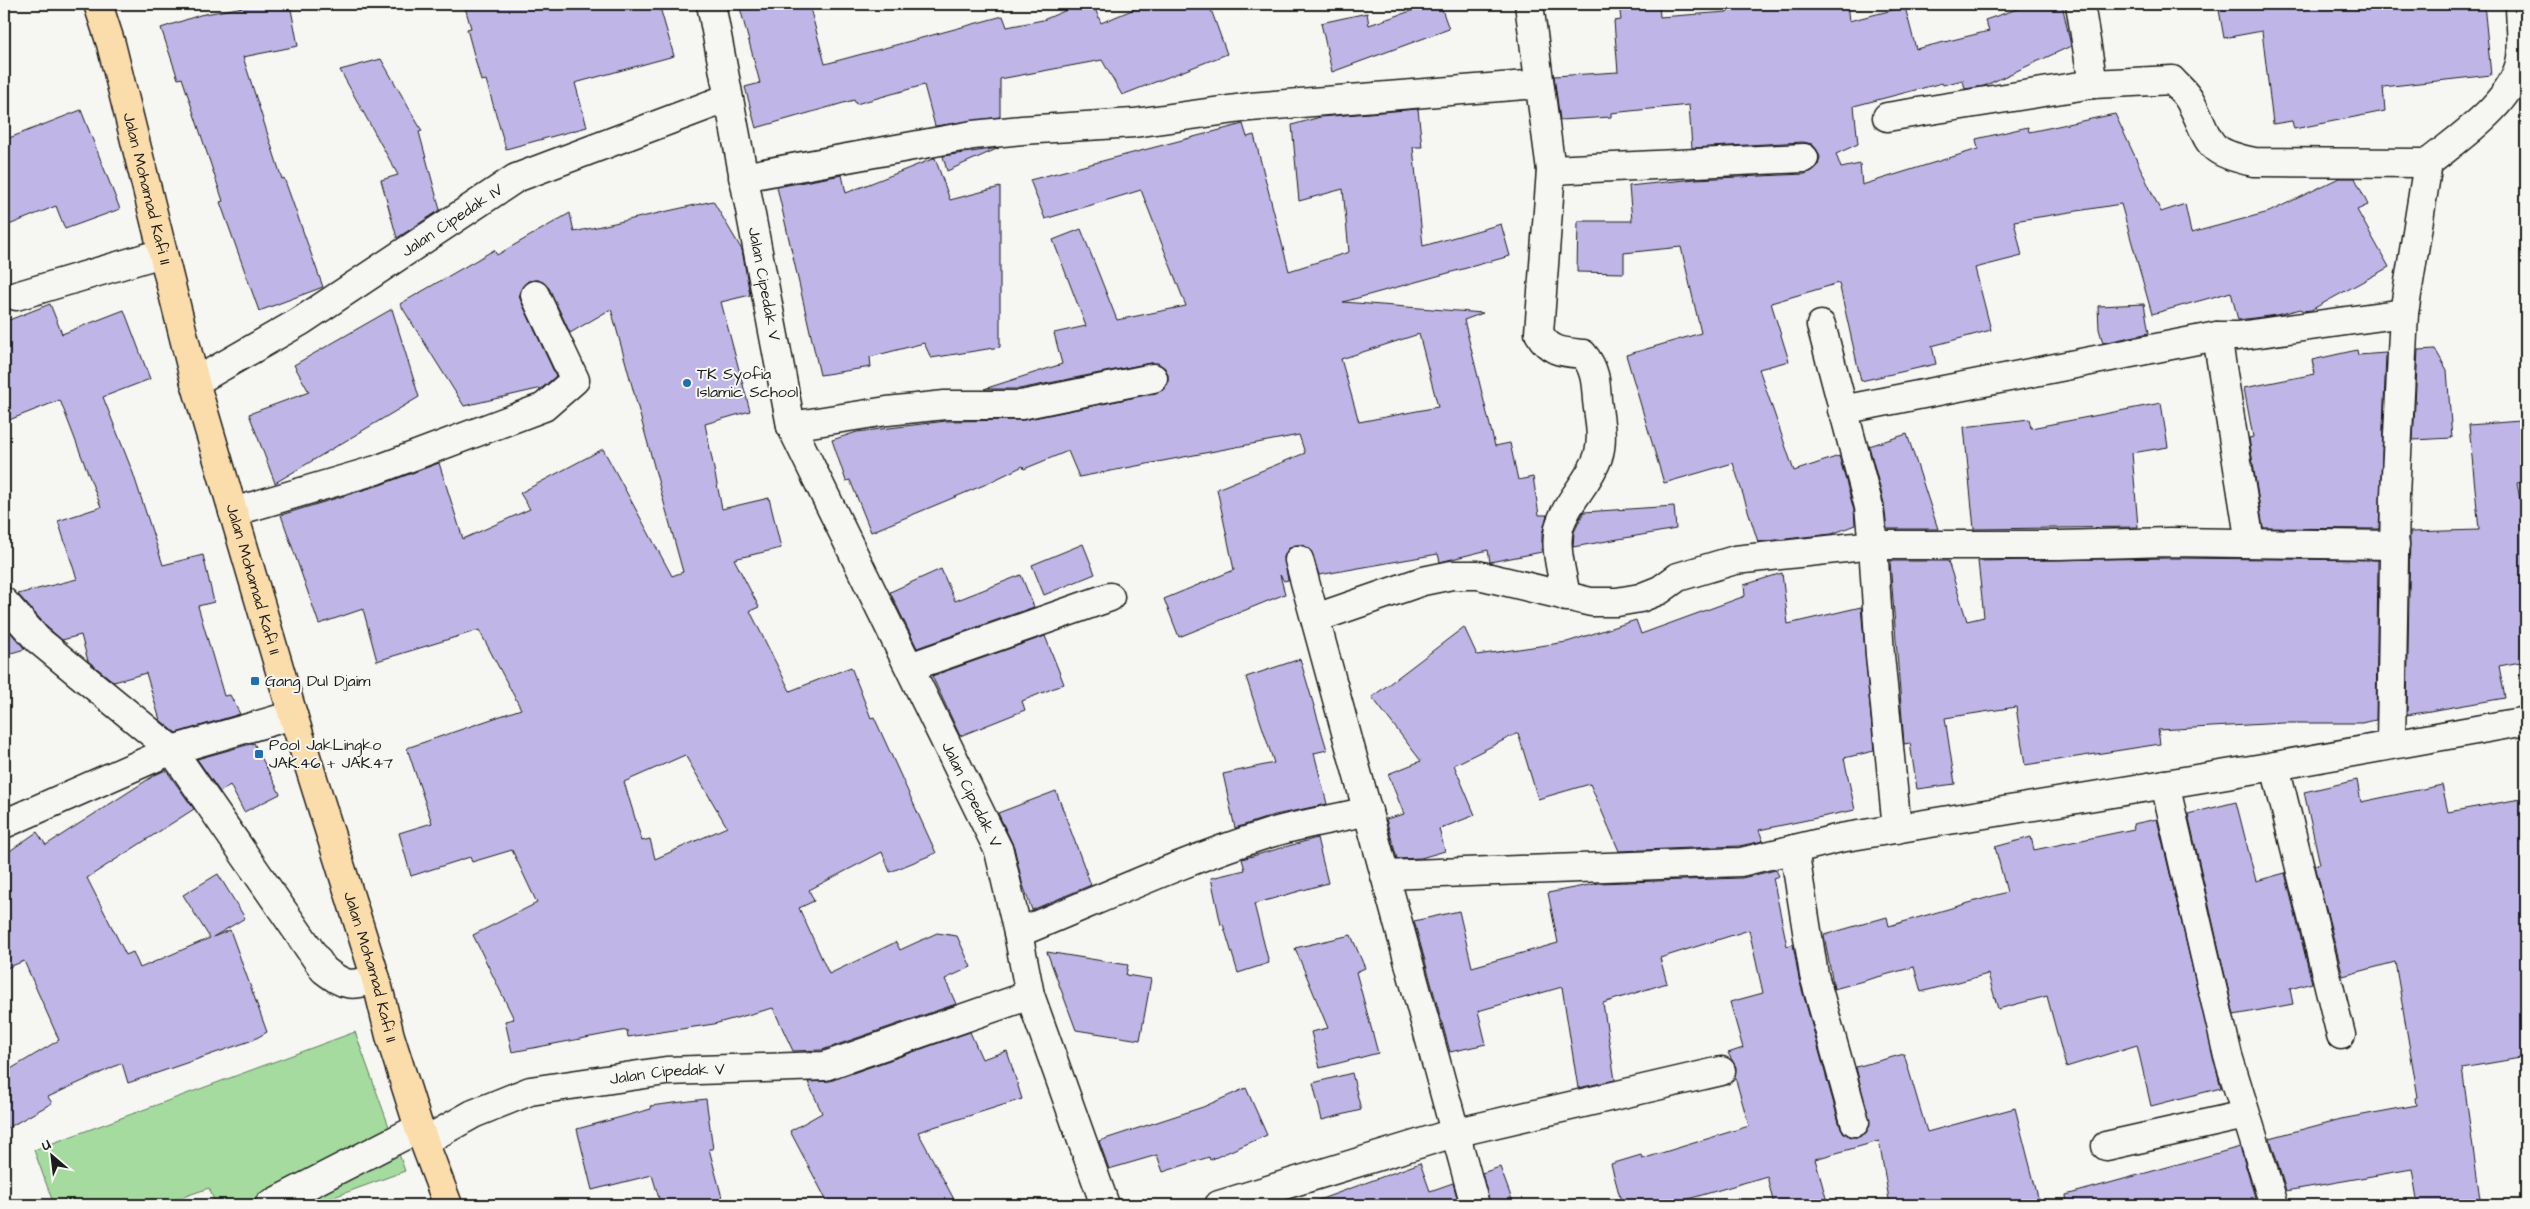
<svg xmlns="http://www.w3.org/2000/svg" width="2530" height="1209" viewBox="0 0 2530 1209" font-family="'Architects Daughter',sans-serif">
<style>
.green{fill:#a5db9f;stroke:#607c5e}
.building{fill:#bfb6e7;stroke:#1c1c1c;fill-rule:evenodd}
.lines{fill:none;stroke-linecap:round;stroke-linejoin:round}
.minor-casing{stroke:#1c1c1c;stroke-width:31}
.major-casing{stroke:#1c1c1c;stroke-width:31}
.minor{stroke:#f6f6f2;stroke-width:28}
.major{stroke:#faddab;stroke-width:28}
.poi-dot{fill:#1f6fb2;stroke:#f6f6f2;stroke-width:2}
.labels{text-anchor:middle;dominant-baseline:central;stroke-width:4;stroke-linejoin:round;paint-order:stroke}
.street-label{font-size:16px;fill:#1c1c1c;stroke:#f6f6f2}
.poi-label{font-size:16px;fill:#1c1c1c;stroke:#f6f6f2;text-anchor:start}
</style>
<rect width="100%" height="100%" fill="#f6f6f2"/>
<filter id="ink" filterUnits="userSpaceOnUse"><feTurbulence type="fractalNoise" baseFrequency=".02" numOctaves="2"/><feDisplacementMap in="SourceGraphic" scale="10" xChannelSelector="R" yChannelSelector="G"/><feConvolveMatrix kernelMatrix="1 2 1 2 8 2 1 2 1" color-interpolation-filters="sRGB"/></filter>
<g filter="url(#ink)">
<path class="green" d="M355,1032L405,1171L312,1205H216L209,1188L160,1205H54L34,1150Z"/>
<g class="building">
<path d="M259,4H290L298,46L243,57L282,179L284,178L323,287L259,311L220,202L223,201L182,78L178,79L161,28L200,15Z"/>
<path d="M464,4H659L674,56L575,83L587,127L506,149L486,80L481,81L467,29L471,28Z"/>
<path d="M739,4H809L825,64L1003,16L1007,27L1043,20L1081,4H1093L1101,23L1146,4H1209L1227,54L1122,95L1102,60L1000,79V117L935,126L924,85L856,104L854,100L756,128L745,87L760,83Z"/>
<path d="M1432,4H1440L1449,29L1332,72L1321,23L1367,13L1369,25Z"/>
<path d="M1619,4H1659L1660,17L1727,12V4H1847L1849,21L1905,7L1916,49L1989,31L1985,20L2032,4H2062L2071,46L1984,86L1965,89L1963,80L1943,85L1942,83L1854,106L1858,144L1836,154L1841,168L1860,164L1862,185L1978,149L1976,139L2028,127L2029,132L2115,114L2161,212L2185,204L2191,233L2269,212L2339,178H2355L2368,205L2357,210L2389,267L2311,310L2302,311L2301,309L2277,315L2238,320L2231,292L2152,314L2121,204L2014,221L2022,256L1975,268L1991,330L1932,346L1936,364L1861,381L1839,283L1771,303L1789,361L1759,369L1794,471L1839,456L1854,510L1855,525L1832,534L1758,542L1733,463L1664,483L1626,355L1701,333L1681,247L1624,253V273L1577,272L1578,221H1632L1629,186L1695,179L1805,174L1812,171L1818,166L1820,157L1817,150L1812,144L1803,142L1692,148L1689,105L1611,113V117L1560,120L1554,76L1618,72L1614,21L1621,20Z"/>
<path d="M2218,4H2484L2491,75L2383,87L2385,111L2294,129L2292,121L2273,124L2262,31L2224,38Z"/>
<path d="M381,59L422,131L419,132L440,210L397,238L381,180L398,175L340,70Z"/>
<path d="M1418,109L1422,147H1413L1423,246L1501,224L1510,256L1343,302L1483,313L1464,320L1495,446L1510,443L1518,480L1533,477L1539,515H1547L1542,534V552L1490,562L1488,550L1440,562L1438,554L1319,575L1310,549L1303,545H1295L1288,549L1284,557L1288,580L1284,581L1280,575L1285,594L1179,637L1164,599L1234,570L1217,489L1305,453L1299,435L1079,477L1068,451L1024,469L1023,466L984,485L871,532L850,480L846,481L832,440L857,432L946,421L1024,420L1156,393L1163,390L1168,383V375L1165,368L1158,363H1150L1019,389H984L1062,364L1054,333L1086,326L1053,240L1081,229L1117,320L1186,306L1141,190L1045,219L1030,180L1243,124L1247,137L1254,135L1289,271L1349,252L1343,189L1299,201L1292,125L1320,117ZM1419,334L1438,407L1359,422L1341,359Z"/>
<path d="M81,110L120,209L65,229L56,206L4,227V140Z"/>
<path d="M999,148L947,171L943,156Z"/>
<path d="M935,158L950,200L1000,187V347L931,358L924,343L870,357L871,367L820,375L777,187L842,175L846,193Z"/>
<path d="M713,201L742,250L750,295L721,302L750,411L705,424L722,509L769,498L781,548L734,559L759,607L750,611L790,691L851,667L871,718L874,717L936,853L890,872L882,852L809,890L814,901L799,908L829,974L896,942L900,950L937,933L957,936L971,967L945,979L956,1004L822,1050L793,1051L773,1008L714,1024L628,1037L627,1030L512,1052L505,1021L514,1019L473,935L537,903L512,850L472,862L470,857L411,876L399,833L432,823L407,748L521,709L479,630L377,661L363,609L319,624L281,515L380,485L439,463L463,539L530,509L520,493L603,449L672,576L683,572L611,309L570,333L549,288L543,282L537,280L528,281L522,287L519,294L521,301L556,376L542,388L464,406L400,304L494,250L497,255L570,213L574,232ZM685,755L727,827L655,859L650,839L642,841L624,782Z"/>
<path d="M50,304L62,334L124,310L150,379L103,397L133,473L163,565L203,555L214,602L198,606L224,696L230,695L240,714L176,733L160,720L146,673L114,682L88,661L81,635L62,640L48,628L18,594L77,579L58,521L101,507L60,400L4,422V322Z"/>
<path d="M2144,304L2149,333L2103,343L2099,329L2098,306Z"/>
<path d="M392,309L419,397L275,483L249,414L309,392L294,365Z"/>
<path d="M2435,349L2447,370L2452,438L2413,440L2418,350Z"/>
<path d="M2357,350L2358,355L2386,353L2379,529L2263,528L2249,438L2253,437L2244,388L2315,374L2312,360Z"/>
<path d="M2161,403L2168,447L2132,453L2138,527L1974,529L1964,427L2029,419L2031,428Z"/>
<path d="M2520,421L2525,482L2517,483L2526,534V661L2499,666L2505,698L2407,715L2410,532L2479,530L2469,425Z"/>
<path d="M1907,434L1938,529H1887L1884,503L1869,446Z"/>
<path d="M1674,506L1676,529L1573,547L1574,532L1584,512Z"/>
<path d="M1083,544L1095,574L1044,595L1032,565Z"/>
<path d="M2170,558L2378,560L2376,720L2362,723H2283L2158,730L2160,744L2025,765L2016,707L1945,718L1955,784L1917,789L1910,743L1904,744L1890,561H1948L1967,621L1984,617L1978,561Z"/>
<path d="M941,569L955,601L1021,575L1034,607L917,648L890,592Z"/>
<path d="M1782,573L1788,624L1861,607L1874,751L1844,758L1855,810L1759,830L1763,841L1739,846L1619,851L1590,784L1538,799L1518,733L1454,765L1475,815L1439,829L1445,851L1421,858L1397,859L1386,819L1404,814L1388,774L1421,761L1372,697L1464,627L1477,655L1567,642L1636,620L1641,634L1745,596L1744,585Z"/>
<path d="M4,625L25,649L4,655Z"/>
<path d="M1045,636L1064,684L1022,701L1025,710L960,736L932,676Z"/>
<path d="M1300,659L1327,750L1314,753L1327,804L1275,815L1235,828L1223,774L1274,763L1246,677Z"/>
<path d="M254,743L280,794L244,812L230,785L220,792L197,759Z"/>
<path d="M166,770L194,809L87,878L126,955L133,952L140,968L210,938L183,895L218,874L245,918L213,937L230,930L267,1032L253,1040L128,1083L122,1063L48,1097L52,1103L4,1130V1073L59,1040L24,961L4,969V855L37,832L46,845L155,775Z"/>
<path d="M2357,780L2361,802L2442,785L2448,812L2526,798V1057L2462,1068L2480,1199L2461,1205H2418L2412,1169L2286,1191L2270,1138L2341,1119L2417,1105L2416,1098L2418,1097L2395,962L2343,976L2315,865L2320,864L2304,792Z"/>
<path d="M1056,791L1091,885L1032,910L1022,882L1014,847L998,813Z"/>
<path d="M2236,802L2256,881L2285,873L2312,983L2290,989L2293,1004L2234,1015L2188,814Z"/>
<path d="M2157,819L2221,1088L2151,1106L2137,1045L2066,1067L2047,996L1998,1009L1988,974L1921,992L1914,967L1834,989L1824,935L1887,917L1889,926L2007,892L1995,847L2031,837L2034,850L2134,829L2133,824Z"/>
<path d="M1317,838L1328,883L1254,904L1269,963L1238,973L1223,924L1221,925L1211,878L1245,870L1242,859Z"/>
<path d="M1776,870L1779,876L1773,878L1787,946L1793,944L1799,979L1840,1126L1844,1133L1851,1137H1859L1866,1133L1870,1125L1856,1067L1904,1054L1927,1132L2015,1108L2040,1205H1890L1879,1141L1815,1159L1828,1205H1774L1767,1176L1668,1205H1622L1611,1164L1641,1155L1642,1159L1749,1126L1735,1077L1736,1067L1728,1053L1743,1048L1730,1002L1763,993L1749,930L1660,958L1667,983L1603,1003L1615,1080L1578,1088L1562,987L1478,1011L1486,1044L1450,1052L1414,921L1459,911L1472,967L1558,943L1548,893L1599,883L1742,878Z"/>
<path d="M1351,935L1365,968L1356,972L1378,1053L1320,1068L1311,1032L1328,1028L1295,948Z"/>
<path d="M1047,952L1128,965L1126,975L1151,979L1140,1040L1076,1030Z"/>
<path d="M970,1032L982,1059L1007,1051L1022,1099L918,1132L957,1205H829L790,1131L822,1113L808,1082L830,1081Z"/>
<path d="M1352,1073L1361,1110L1322,1120L1313,1083Z"/>
<path d="M1246,1088L1267,1135L1210,1160L1209,1157L1163,1172L1157,1155L1109,1169L1099,1141L1203,1107Z"/>
<path d="M706,1099L713,1149H709L724,1205H661L652,1175L592,1190L577,1129L651,1109L650,1106Z"/>
<path d="M2240,1147L2255,1197H2251L2254,1205H2067L2066,1195Z"/>
<path d="M1420,1163L1430,1191L1453,1183L1459,1205H1317L1316,1201Z"/>
<path d="M1500,1167L1514,1205H1490L1482,1173Z"/>
</g>
<g class="lines">
<g class="minor-casing">
<g id="minor">
<path id="s1" d="M711,4L791,426L999,851L1018,933L1030,995L1105,1205"/>
<path d="M1529,4L1551,170L1539,333C1549,352 1563,352 1583,354C1595,368 1596,382 1597,400C1599,419 1604,439 1598,457C1589,483 1566,502 1559,528C1554,550 1563,575 1566,597"/>
<path d="M2080,4L2093,84"/>
<path d="M1887,117L2093,84L2172,80C2178,87 2186,93 2190,101C2212,141 2201,151 2254,162L2428,163"/>
<path d="M1551,170L1804,158"/>
<path d="M743,177L973,135L1022,130L1134,123L1250,107L1539,84"/>
<path d="M16,296L162,253"/>
<path d="M2217,336L2250,543"/>
<path id="s2" d="M195,382L301,321L516,178L728,98"/>
<path d="M1842,410L2217,336H2238L2404,313"/>
<path d="M791,426L887,411L945,405H1021L1153,378"/>
<path d="M233,512L376,470L544,407L575,380L535,295"/>
<path d="M1299,560L1475,1205"/>
<path d="M4,602L37,639L172,750L324,970C346,987 350,986 376,979"/>
<path d="M1316,618L1423,581L1452,575H1478L1591,602H1617L1640,598L1660,590L1678,577L1735,560L1873,545L1869,507L1821,325"/>
<path d="M910,667L1110,597"/>
<path d="M2391,744L2395,495L2404,313L2428,163C2460,137 2514,102 2521,58C2523,41 2520,21 2520,4"/>
<path d="M2275,766L2341,1035"/>
<path d="M2165,784L2228,1056L2274,1205"/>
<path d="M4,824L172,750L293,715"/>
<path d="M1897,829L1880,655L1873,545H2060L2170,542L2395,545"/>
<path d="M1794,849L1814,975L1855,1122"/>
<path d="M1385,875L1741,862L1840,838L2275,766L2526,721"/>
<path d="M1018,933C1101,899 1182,861 1267,834C1300,824 1335,819 1368,811"/>
<path id="s3" d="M425,1141L473,1114L530,1091L666,1071L825,1066L1030,995"/>
<path d="M2106,1146L2245,1115"/>
<path d="M269,1205L419,1128"/>
<path d="M1219,1205L1454,1133L1721,1071"/>
</g>
</g>
<g class="major-casing">
<g id="major">
<path id="s4" d="M98,4L111,44L195,382L293,715L376,979L390,1036L419,1128L448,1205"/>
</g>
</g>
<use href="#minor" class="minor"/>
<use href="#major" class="major"/>
</g>
</g>
<g class="poi-dot">
<circle cx="687" cy="383" r="5"/>
<rect x="250" y="676" width="10" height="10" rx="2.5"/>
<rect x="254" y="749" width="10" height="10" rx="2.5"/>
</g>
<g class="labels">
<g class="street-label">
<text stroke="none"><textPath href="#s4" startOffset="191">Jalan Mohamad Kafi II</textPath></text>
<text stroke="none"><textPath href="#s2" startOffset="304">Jalan Cipedak IV</textPath></text>
<text stroke="none"><textPath href="#s1" startOffset="285">Jalan Cipedak V</textPath></text>
<text stroke="none"><textPath href="#s4" startOffset="596">Jalan Mohamad Kafi II</textPath></text>
<text stroke="none"><textPath href="#s1" startOffset="840">Jalan Cipedak V</textPath></text>
<text stroke="none"><textPath href="#s4" startOffset="1001">Jalan Mohamad Kafi II</textPath></text>
<text stroke="none"><textPath href="#s3" startOffset="255">Jalan Cipedak V</textPath></text>
</g>
<g class="poi-label">
<text x="697" y="374">TK Syofia<tspan x="697" dy="18">Islamic School</tspan></text>
<text x="265" y="681">Gang Dul Djaim</text>
<text x="269" y="745">Pool JakLingko<tspan x="269" dy="18">JAK.46 + JAK.47</tspan></text>
</g>
</g>
<rect width="2530" height="1209" fill="none" stroke="#f6f6f2" stroke-width="20"/>
<rect x="10" y="10" width="2510" height="1189" fill="none" stroke="#1c1c1c" stroke-width="2" filter="url(#ink)"/>
<g transform="translate(52 1156) rotate(332)" stroke="#f6f6f2" stroke-width="4" paint-order="stroke">
<path d="M0-4L9 19L0 12L-9 19Z" fill="#1c1c1c"/>
<text y="-8" font-size="14" font-weight="bold" text-anchor="middle" fill="#1c1c1c">U</text>
</g>
</svg>
